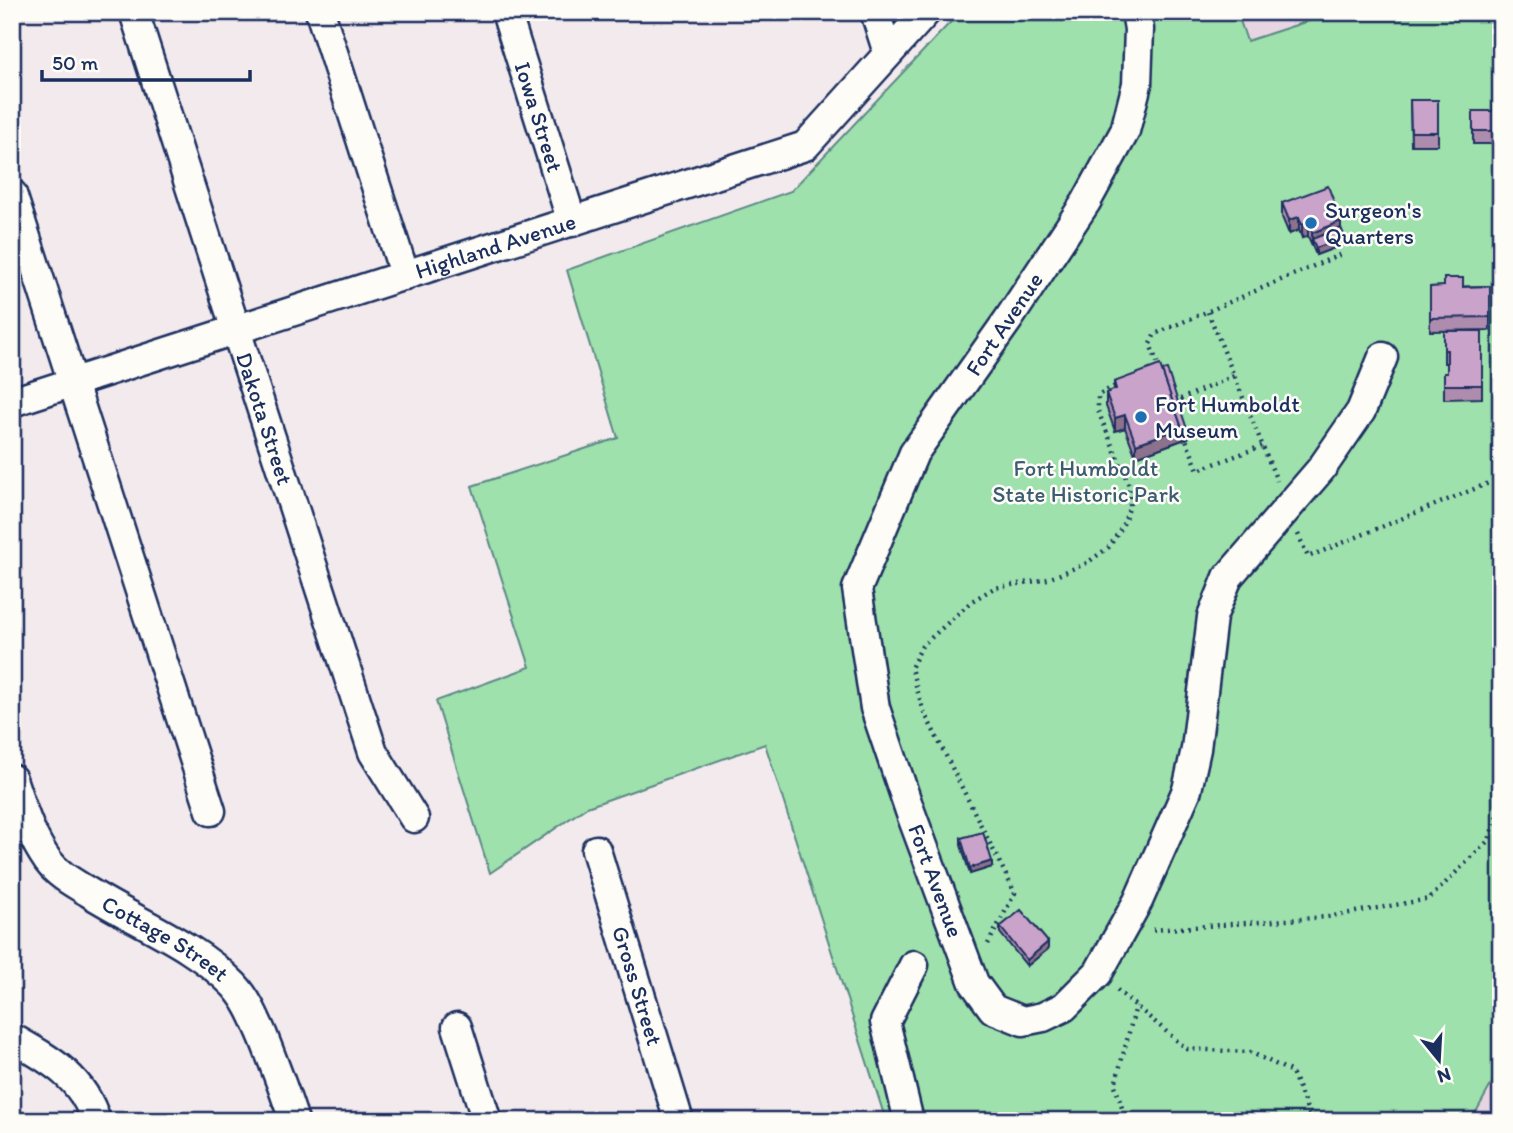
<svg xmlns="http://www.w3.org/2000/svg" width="1513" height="1133" viewBox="0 0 1513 1133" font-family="Itim,sans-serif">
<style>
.built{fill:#e7d5e3}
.green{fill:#9ee1ac;stroke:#5c8885;stroke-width:2}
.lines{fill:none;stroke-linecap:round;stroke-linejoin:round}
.minor-casing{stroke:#1b2f5e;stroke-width:33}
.path{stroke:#1b2f5e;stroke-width:4.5;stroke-dasharray:2 5;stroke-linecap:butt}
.minor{stroke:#fdfcf7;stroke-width:28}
.wall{fill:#ae8cae;stroke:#1b2f5e;stroke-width:2}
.shaded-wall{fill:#8d728d;stroke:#1b2f5e;stroke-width:2}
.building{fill:#caa3ca;stroke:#1b2f5e;stroke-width:2}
.poi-dot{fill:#1f6fb2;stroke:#fdfcf7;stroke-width:2.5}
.labels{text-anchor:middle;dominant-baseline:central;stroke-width:5;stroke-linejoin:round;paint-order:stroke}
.street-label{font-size:23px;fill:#1b2f5e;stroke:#fdfcf7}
.poi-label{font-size:23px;fill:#1b2f5e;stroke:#fdfcf7;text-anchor:start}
.park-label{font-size:23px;fill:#3c5c72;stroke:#fdfcf7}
</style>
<rect width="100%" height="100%" fill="#f3eaee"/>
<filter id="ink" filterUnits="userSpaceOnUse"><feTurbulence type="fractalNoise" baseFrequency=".0143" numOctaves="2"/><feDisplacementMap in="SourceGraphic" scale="14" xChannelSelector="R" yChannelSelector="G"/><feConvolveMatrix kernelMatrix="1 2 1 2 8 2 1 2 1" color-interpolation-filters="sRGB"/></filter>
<g filter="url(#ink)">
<g class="built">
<path d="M1237,12H1335L1247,41Z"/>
<path d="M1501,1067V1121H1471L1498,1074Z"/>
</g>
<path class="green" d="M960,12H1237L1247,41L1336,12H1501V1067L1471,1121H886L765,744L587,807L490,873L436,701L530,667L472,486L618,438L567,270L791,191Z"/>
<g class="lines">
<g class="minor-casing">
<g id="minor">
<path id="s1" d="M134,12L236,330L373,752L414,818"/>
<path d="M320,12L405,276"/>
<path id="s2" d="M506,12L572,222"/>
<path d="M875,12L888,53"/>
<path id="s3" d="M1136,12L1139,29L1137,84L1125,131L1086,202L1008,320L914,453L857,589L875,708L910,811L974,983L993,1009L1023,1021L1043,1017L1064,1007L1098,973L1138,901L1187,790L1196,749L1212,617L1228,577L1321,469L1361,411L1383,357"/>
<path d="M12,194L211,811"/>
<path id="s4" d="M12,402L805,146L926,12"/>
<path id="s5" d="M12,779C22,808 30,836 48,861C59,876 76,884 90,893C138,923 194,944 234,985C248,1000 255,1018 263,1036C274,1064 285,1092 294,1121"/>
<path id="s6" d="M596,850L679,1121"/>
<path d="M457,1027L487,1121"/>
<path d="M12,1038C49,1059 83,1077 96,1121"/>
<path d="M909,1121L885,1022L914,965"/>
</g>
</g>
<g class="path">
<path d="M1208,312L1277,481"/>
<path d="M1160,370L1150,344L1155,334L1344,253"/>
<path d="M1174,402L1234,376"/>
<path d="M1184,434L1198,470L1262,446"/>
<path d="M1298,534L1308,557L1501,478"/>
<path d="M1153,930L1327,917L1429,899L1489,840L1501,802"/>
<path d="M988,944L1015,893L923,710L911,668L922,646L972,601L994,588L1048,579L1087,563L1109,547L1122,527L1130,506L1129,485L1098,411V395L1117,385"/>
<path d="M1117,990L1187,1049L1250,1052L1292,1072L1312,1121"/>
<path d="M1126,1121L1115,1085L1136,1006"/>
</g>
<use href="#minor" class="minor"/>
</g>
<g class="wall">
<path d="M1501,57V144H1473V111H1493Z"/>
<path d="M1410,100H1438V145H1411Z"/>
<path d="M1282,203L1341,228L1345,244L1316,255L1308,236L1302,238L1299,230L1289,234L1282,217Z"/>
<path d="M1490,286V330L1430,331V287Z"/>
<path d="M1444,331H1482V398L1444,399V373H1447V363H1444Z"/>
<path d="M1114,382L1188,438L1136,457L1125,428L1115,431L1106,406V393L1114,390Z"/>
<path d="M961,838L992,867L970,874L961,845Z"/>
<path d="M1000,927L1048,949L1027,966L1000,933Z"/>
</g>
<g class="shaded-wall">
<path d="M1305,12H1322L1305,18Z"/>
<path d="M1299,217V230L1289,234V220Z"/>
<path d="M1341,221V234L1312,239V246V233Z"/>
<path d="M1308,222V236L1302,238V225Z"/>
<path d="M1345,237V244L1316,255V248Z"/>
<path d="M1125,415V428L1115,431V418Z"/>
<path d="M1182,428L1188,432V438L1136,457V444Z"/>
<path d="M992,861V867L970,874V868Z"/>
<path d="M1048,942V949L1027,966V960Z"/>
</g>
<g class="building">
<path d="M1493,57H1501V131H1473V111H1494Z"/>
<path d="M1410,100H1438V132H1411Z"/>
<path d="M1328,186L1341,221L1312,233L1308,222L1302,225L1299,217L1289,220L1282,203Z"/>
<path d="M1341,228L1345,237L1316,248L1312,239Z"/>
<path d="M1444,278H1463V287L1490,286V317L1430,318V287L1444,286Z"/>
<path d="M1444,331H1482V385H1444V373H1447V350H1444Z"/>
<path d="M1160,365L1182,428L1136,444L1125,415L1115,418L1106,393L1116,389L1114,382Z"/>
<path d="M1167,369L1188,432L1182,434V428L1162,371Z"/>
<path d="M983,832L992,861L970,868L961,838Z"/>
<path d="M1021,910L1048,942L1027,960L1000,927Z"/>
</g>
</g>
<g class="poi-dot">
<circle cx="1311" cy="223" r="7"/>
<circle cx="1141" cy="417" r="7"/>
</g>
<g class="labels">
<g class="street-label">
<text stroke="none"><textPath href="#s2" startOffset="110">Iowa Street</textPath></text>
<text stroke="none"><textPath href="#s4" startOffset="508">Highland Avenue</textPath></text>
<text transform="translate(1004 324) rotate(-56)">Fort Avenue</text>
<text stroke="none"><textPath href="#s1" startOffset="427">Dakota Street</textPath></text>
<text stroke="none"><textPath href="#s3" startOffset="957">Fort Avenue</textPath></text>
<text stroke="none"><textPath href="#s5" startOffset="231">Cottage Street</textPath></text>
<text stroke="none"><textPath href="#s6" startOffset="142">Gross Street</textPath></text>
</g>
<g class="poi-label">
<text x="1325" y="210">Surgeon's<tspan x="1325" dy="26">Quarters</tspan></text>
<text x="1155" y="404">Fort Humboldt<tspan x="1155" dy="26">Museum</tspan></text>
</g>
<g class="park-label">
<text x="1086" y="468">Fort Humboldt<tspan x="1086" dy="26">State Historic Park</tspan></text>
</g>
</g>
<rect width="1513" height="1133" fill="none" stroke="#fdfcf7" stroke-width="42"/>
<rect x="21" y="21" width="1471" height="1091" fill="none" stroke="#1b2f5e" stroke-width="2.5" filter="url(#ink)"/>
<g transform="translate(1439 1060) rotate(162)" stroke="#fdfcf7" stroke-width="5" paint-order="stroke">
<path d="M0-5L12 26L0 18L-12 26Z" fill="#1b2f5e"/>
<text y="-10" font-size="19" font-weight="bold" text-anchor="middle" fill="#1b2f5e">N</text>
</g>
<path d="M42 70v10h208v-10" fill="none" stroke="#1b2f5e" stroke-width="3.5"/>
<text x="52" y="70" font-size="21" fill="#1b2f5e" stroke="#fdfcf7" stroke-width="5" paint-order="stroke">50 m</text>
</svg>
